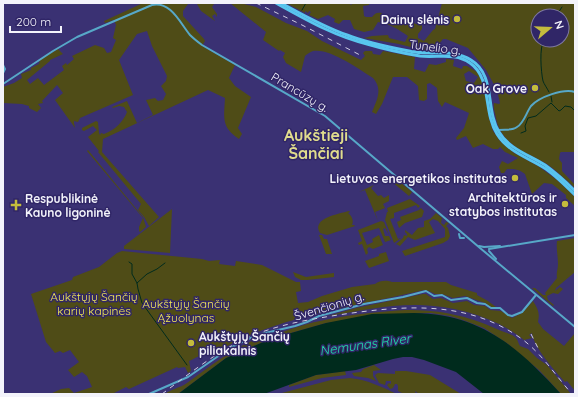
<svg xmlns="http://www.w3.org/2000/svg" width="578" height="397" viewBox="0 0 578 397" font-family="Quicksand,sans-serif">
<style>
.green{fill:#4f4c17;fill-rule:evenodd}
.water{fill:#002b1d}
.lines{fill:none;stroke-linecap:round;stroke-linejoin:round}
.stream{stroke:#002b1d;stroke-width:1}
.secondary{stroke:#57a8c8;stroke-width:2}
.primary{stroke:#59c5ee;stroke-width:3}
.rail{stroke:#cecce0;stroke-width:1;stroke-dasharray:5 5;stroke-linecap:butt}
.poi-dot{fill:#c4bc3d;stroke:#302667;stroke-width:1.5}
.labels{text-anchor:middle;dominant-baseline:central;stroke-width:3;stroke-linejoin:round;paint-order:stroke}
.poi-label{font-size:12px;font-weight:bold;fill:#f3f3fb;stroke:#302667;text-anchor:end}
.street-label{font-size:12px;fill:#f3f3fb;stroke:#302667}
.park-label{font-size:12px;fill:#f2e854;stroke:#302667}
.water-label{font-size:13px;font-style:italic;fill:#1fe2a8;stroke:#302667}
.district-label{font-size:16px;font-weight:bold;fill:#e0dc8d;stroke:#302667}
</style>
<rect width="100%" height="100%" fill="#3a3173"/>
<g class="green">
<path d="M143,3L214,4L212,7L217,14V17L215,14L212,16L215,21L201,11L197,4H188L183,11V16L204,39L205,41L202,46L235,65L229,78L235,86L251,97L238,128L242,134L239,139C221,127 224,118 225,98L208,90L103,139L102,152L159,217L149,226L144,217L138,210L141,204L98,152L99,151L88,137L97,130L93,126L84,131L82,130V128L96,121L98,122L99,133L100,135L101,133L104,134C115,130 123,122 127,112L124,107L119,106L113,108L112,107L127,101L137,123L153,115L146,100L155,98L158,101L163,100L166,94L161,86L166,81L167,76L152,46L147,31L137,34L119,60L133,95L80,118L78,122L74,121V123L75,128L55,100L63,93L57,85L42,101L43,103L38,104L41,108L37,112L29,108V106L22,104L3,103V87L14,83L22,78L21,74L31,70V68L39,64L40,60L58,49L63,54L50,60V61L27,80L30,84L38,78L44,85L64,70L62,66L66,63L67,65L74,59L72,56L95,45L104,48L107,53L111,52L116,40L113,38L116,25L114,20L105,23L104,21Z"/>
<path d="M230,3H240L256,7L286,23L307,31L322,41L361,60L365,56L363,53L365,51H372L373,54L380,55L383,51L415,57L414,69L425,72L429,64L436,65L446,62V59L454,60L453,66L462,69L463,66H467L477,72L483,82L489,118L493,131L500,141L514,153L538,166L557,180L575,197V206L566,198V195L552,184L544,183L532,194L525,174C519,169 514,169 507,169L504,173H501L499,167L502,161L508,164L518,158L505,152L500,147L498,149H493L483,144L473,148L466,136L457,140L456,138L464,128L469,113L445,102L442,107L438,101L437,88L430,83L427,84V99L424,101L419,100L418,86L407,77H393L382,104L376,114L372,112C377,100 383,89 373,78C359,69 330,48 313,51C310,52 307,54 305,56L301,72L286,63L283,57L285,53L280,50L279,51L263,40L266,32ZM469,71L478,77L474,83L466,81L464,74Z"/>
<path d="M286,3H349L351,5L353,3H369V5L363,6L364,16L366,17H372C375,13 377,12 382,13L381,19C390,17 398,16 406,20L408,23L411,16L415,24L422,23V29L418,34V38L424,41L433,30L435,29L442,3H575V152H561L560,153L559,159L562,163V171L575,185V188C566,180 557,171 547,164C526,152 501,145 496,118C495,113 493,108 494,103L499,104L500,103L497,90L486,70L473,54L468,48L446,39H443L438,45L430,50H422L399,44L364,38L372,36L388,35L389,38L405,42L408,36C398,29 390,24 378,22L373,30L364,32L354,29L350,20H343L339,24L334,22L335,19L328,15L318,19L309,15L311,12L309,11L308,13L305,11V13ZM538,16H562V40H538Z"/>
<path d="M88,150L143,217L146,227L140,232L139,231V227L143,218L87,151Z"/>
<path d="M395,178L412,192L409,196L391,181Z"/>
<path d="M374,185L371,188L378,196L381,195L384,198L389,195V201L383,204L385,208L375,212L378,221L365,190L359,192Z"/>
<path d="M410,199L420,206L418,208L416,205L394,213V218L390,219L398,239L401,238L394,243L385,220L387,212H388L387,208Z"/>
<path d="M421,208L424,211L422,217L405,223L399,228L397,222L401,220L400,217L419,210Z"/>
<path d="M172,209L170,253L124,249V246Z"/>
<path d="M349,211L350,212L348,213C352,216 354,221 352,225H354L355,226L327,235L320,233C311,218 339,214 349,211Z"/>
<path d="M436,213L442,218L441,223L444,225L446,222L449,223L446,226L448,228L450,236L448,240L443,243L405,256L402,251L445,237V229L438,221L433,219L429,222L435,233L415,240L408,237L400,246L396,244L403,238L404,235L407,236V234L405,232V230L412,235L418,228L424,227V221L430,219Z"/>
<path d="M381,221L384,222L389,235L385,228L383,229L385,236H389L391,240L385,242L379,228L362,233L367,245L373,242L372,239L379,235L383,245L373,249L369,247L367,249L368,253L366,255L362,244L359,245L358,243L362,241L358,230Z"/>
<path d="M319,235H322L324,239H327L332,254H326Z"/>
<path d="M575,238V272L556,288L555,291L560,287L563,289L558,294L553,293L547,296L548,300L554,305L553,306L532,288H535L543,295H546L545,293L557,278C556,273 558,269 558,264C558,256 556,249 557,241Z"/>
<path d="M122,251L202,259L209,261L220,260L219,264L235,266L236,261L262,265L296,282H300L301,291L296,292L298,303L308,302L322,296L352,287L375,284C380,280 387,280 392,282H446L451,285L477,293V295L488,301L496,307H491L485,303L465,296L453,298L442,294H435L429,291L424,290C365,304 303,313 247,336C236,340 227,347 217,352C211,355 206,355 200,356C196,357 192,360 189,361L191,371L188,373L185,367L178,368L177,367L129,389L126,387L112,394H50L61,389L69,388L74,393L92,387L87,376L82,372L74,377L68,370L79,362L70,350L63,353L60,351L55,353L46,342L31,294L72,280L73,277L99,267L117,253Z"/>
<path d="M386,252L389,261L369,268L365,261L379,256V254Z"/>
<path d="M293,272L306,277L334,273V277L307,280H301L295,277Z"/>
<path d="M423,294H426L433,299L441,298L453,303L467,301L474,305L485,306L490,310L501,311L512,318L522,313L533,301C538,309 540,313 538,322L543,329L564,346L575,333V391L567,381L565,382C555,371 534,348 532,333L529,335L532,338L524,340C496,317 455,306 420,305C390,304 358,311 328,316L356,308Z"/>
<path d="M405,310C441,310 466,315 499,330C504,332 512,334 516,338C518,340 518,343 520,346L528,349L537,358L547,365L571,394H561L540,371L508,344L484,328L463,320L450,316L431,313H414L326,323L270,339L226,358L178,394H165C171,389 180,388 187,383C209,367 230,350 256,339C262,336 268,338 273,336C314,318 361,313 405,310Z"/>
<path d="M374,365L381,370L373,371V376L376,381L368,378L354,376L352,373L361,372L363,369Z"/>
<path d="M345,371L346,375L322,378L289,387V385L316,375Z"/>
<path d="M395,371H406L430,375L461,394H419L415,391L416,394H404L398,391V386L397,384H395L393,388L390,389L387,385L389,383L391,384V381H386L385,385L379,383L375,375L378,373L395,374Z"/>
<path d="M350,378C368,380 382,387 397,394H278L331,380Z"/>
</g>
<path class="water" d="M414,313C481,314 518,347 561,394H484L456,372L424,360L412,357H403L393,359L356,370L316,375L264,394H178L226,358L270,339L326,323L372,314Z"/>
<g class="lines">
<g class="stream">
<path d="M302,10L306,3"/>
<path d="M556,16L562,7"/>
<path d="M544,40C539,47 541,72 543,81C544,84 547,88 549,92"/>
<path d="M551,96L552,102"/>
<path d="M521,133L526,131L525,126L528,118L536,116L551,103L559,111L561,110L565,106L571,107L575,111"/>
<path d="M129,262L132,264V274L137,283L138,289L142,303L187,365"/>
<path d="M137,283L147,274L157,269L165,263"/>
</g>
<g class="secondary">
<path d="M3,65L5,69L3,73"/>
<path d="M3,84L53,51L77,37L152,5C171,1 180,23 190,35C194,39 198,42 202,45L325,116L480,248L575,327"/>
<path d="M498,130C505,129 512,131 517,127C524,123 526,113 531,106C539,97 564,88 575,92"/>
<path d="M459,234L460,238H464"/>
<path d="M479,246L484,247L500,246"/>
<path d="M489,249L575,235"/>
<path d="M489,251L496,259"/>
<path d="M149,394L188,377L230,348L257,335L295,326L307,322L319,316L364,304L403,297L426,291L434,296L442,295L451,300L467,298L477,303L485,304L491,308H500L508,315L512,316L522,312L536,295"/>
</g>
<g class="primary">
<path d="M276,3C305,19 334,36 367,44C384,49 402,53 420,56C437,58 455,52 470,63C492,78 483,112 497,134C508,152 529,158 546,169C556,176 566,186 575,195"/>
<path d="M281,3C303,15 324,27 347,35C367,43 388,47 409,51C429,56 453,48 471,60C496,75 485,110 499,132C509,149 529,155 545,165C556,173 566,182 575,191"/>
</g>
<g class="rail">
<path d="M256,3L302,25L360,55"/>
<path d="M531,334L539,350"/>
<path d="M162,394C189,374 216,352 247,338C276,325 306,320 338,315C400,306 464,299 519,337C540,351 555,375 572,394"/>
</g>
</g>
<g class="poi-dot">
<circle cx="457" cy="19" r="4"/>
<circle cx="535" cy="88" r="4"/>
<circle cx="515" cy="178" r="4"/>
<circle cx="565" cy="204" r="4"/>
<path d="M14 199h4v4h4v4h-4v4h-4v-4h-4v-4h4z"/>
<circle cx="191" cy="343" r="4"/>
</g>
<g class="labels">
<g class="poi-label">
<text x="449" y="19">Dainų slėnis</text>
<text x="527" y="88">Oak Grove</text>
<text x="507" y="178">Lietuvos energetikos institutas</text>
<text x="557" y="197">Architektūros ir<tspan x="557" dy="14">statybos institutas</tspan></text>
<text x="25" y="198" text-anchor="start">Respublikinė<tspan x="25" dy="14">Kauno ligoninė</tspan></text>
<text x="199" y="336" text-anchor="start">Aukštųjų Šančių<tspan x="199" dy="14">piliakalnis</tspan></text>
</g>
<g class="street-label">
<text transform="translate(435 47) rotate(7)">Tunelio g.</text>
<text transform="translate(300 92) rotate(31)">Prancūzų g.</text>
<text transform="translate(329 306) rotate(-17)">Švenčionių g.</text>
</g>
<g class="park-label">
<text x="94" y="296">Aukštųjų Šančių<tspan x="94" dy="14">karių kapinės</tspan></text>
<text x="186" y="303">Aukštųjų Šančių<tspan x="186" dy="14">Ąžuolynas</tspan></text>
</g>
<g class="water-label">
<text transform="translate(365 344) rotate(-8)">Nemunas River</text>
</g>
<g class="district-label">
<text x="316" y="135">Aukštieji<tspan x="316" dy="18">Šančiai</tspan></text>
</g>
</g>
<rect width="578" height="397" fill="none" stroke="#f3f3fb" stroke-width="8"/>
<g transform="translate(550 28) rotate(71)"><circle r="19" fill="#302667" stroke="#7e78a2"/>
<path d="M0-3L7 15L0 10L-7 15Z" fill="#c4bc3d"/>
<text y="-6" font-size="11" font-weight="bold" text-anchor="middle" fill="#f3f3fb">N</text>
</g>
<path d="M10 26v6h51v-6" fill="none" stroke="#f3f3fb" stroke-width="2"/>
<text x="16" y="26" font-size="12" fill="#f3f3fb" stroke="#302667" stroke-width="3" paint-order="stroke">200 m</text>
</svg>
